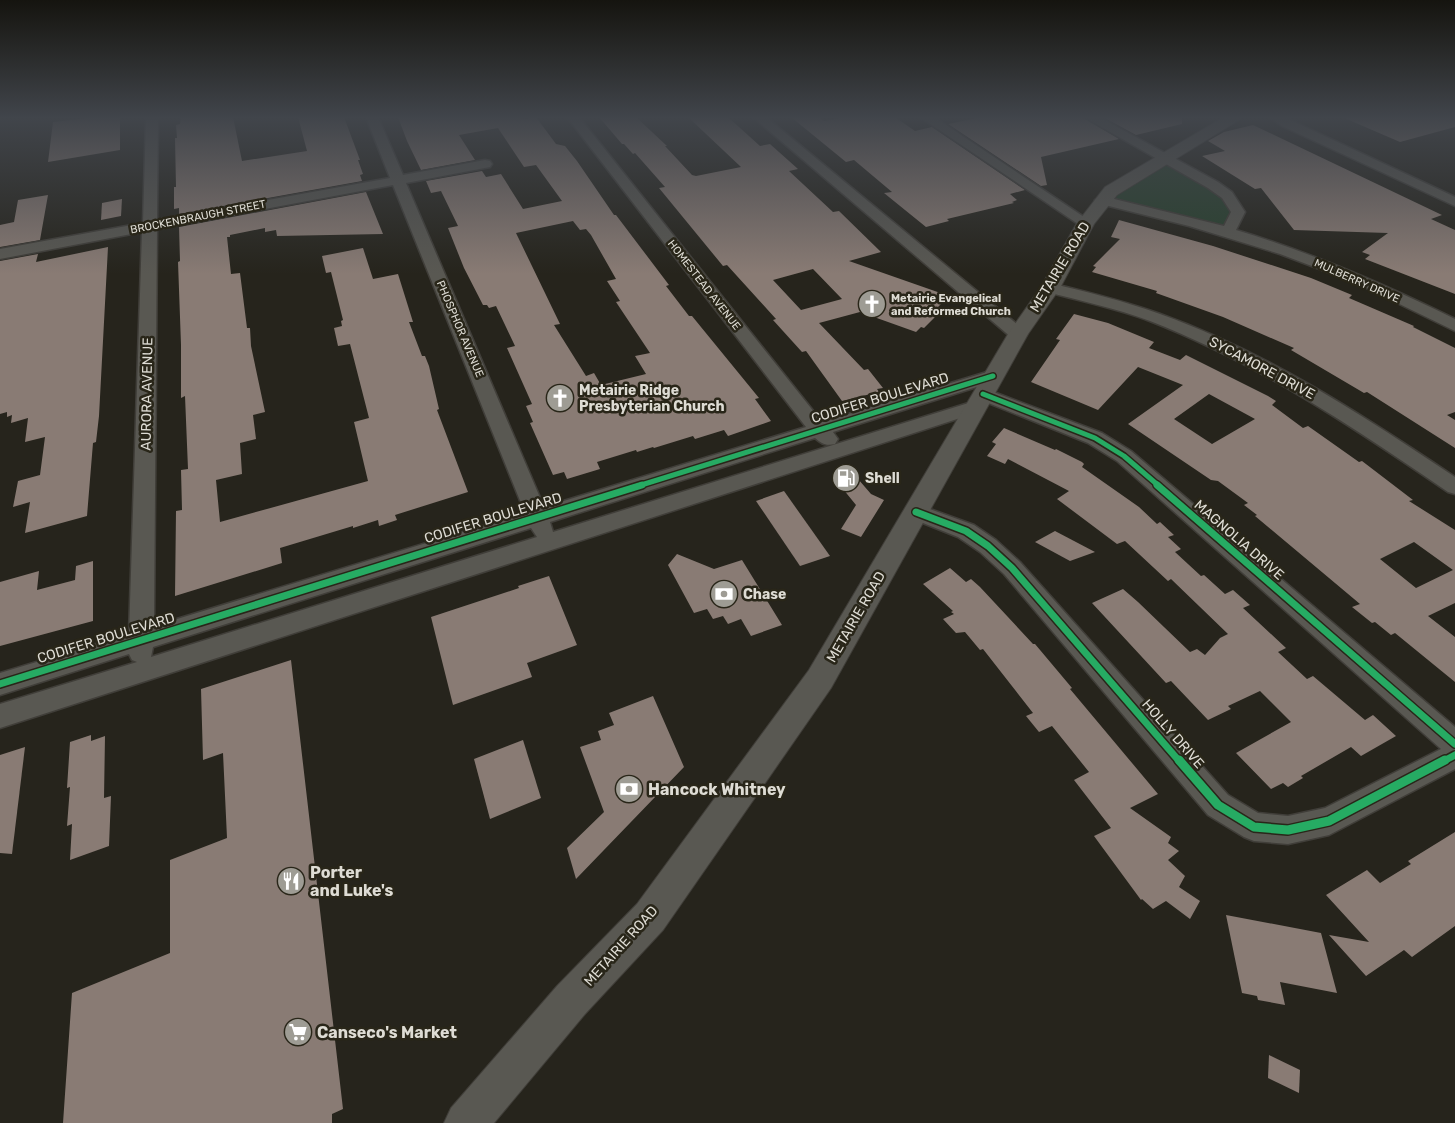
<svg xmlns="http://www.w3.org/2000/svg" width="1455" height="1123" viewBox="0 0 1455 1123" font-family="Rubik,sans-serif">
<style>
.green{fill:#28412d}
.building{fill:#897b74;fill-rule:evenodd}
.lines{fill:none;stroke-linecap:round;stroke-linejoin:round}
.minor-casing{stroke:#403e39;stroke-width:3}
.secondary-casing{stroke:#403e39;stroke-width:2}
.minor{fill:#595852;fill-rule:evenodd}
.secondary{fill:#595852;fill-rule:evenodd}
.cycleway-far2-casing{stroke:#292619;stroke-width:8}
.cycleway-far1-casing{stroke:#292619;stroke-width:10}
.cycleway-casing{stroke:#292619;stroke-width:12}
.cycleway-far2{stroke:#26ab63;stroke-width:5}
.cycleway-far1{stroke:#26ab63;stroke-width:7}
.cycleway{stroke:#26ab63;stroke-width:9}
.labels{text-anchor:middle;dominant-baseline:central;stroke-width:5;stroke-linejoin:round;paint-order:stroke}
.far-street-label{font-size:11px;fill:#dedcd4;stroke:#292619}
.far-poi-label{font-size:11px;font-weight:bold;fill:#dedcd4;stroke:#292619;text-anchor:start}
.street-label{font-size:14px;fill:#dedcd4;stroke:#292619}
.poi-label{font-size:14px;font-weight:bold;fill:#dedcd4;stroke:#292619;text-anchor:start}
.near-poi-label{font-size:16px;font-weight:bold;fill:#dedcd4;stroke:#292619;text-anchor:start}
</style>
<rect width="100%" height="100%" fill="#26241c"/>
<path class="green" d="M1163,157L1222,192L1238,212L1228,232L1102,200Z"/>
<g class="building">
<path d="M96,117H120V150L48,162L53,122Z"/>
<path d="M181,117H233L242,161L307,151L298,117H344L360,160H358L363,174L360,175L362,181L179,214V208L174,209V187H176L175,138H177L176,125L180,124Z"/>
<path d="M398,117H510L526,119L536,117L556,144L565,146L577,161L614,215H616L669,285L666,286L689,316H692L759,398L755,399L771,421L728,436L724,430L695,439L693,436L654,448L653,447L637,452L636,450L597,462L600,469L567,479L564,472L553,475L530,423L533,422L526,406L532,404L507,348L515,346L496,306L489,308L487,305H483L464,268L448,228L458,226L441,191L431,193L426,181L482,171L486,177L501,174L523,209L562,201L536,165L524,167L498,128L459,135L475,160L421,170L407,141ZM573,221L580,230L586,229L591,235L616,279L607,281L620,301L616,302L650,353L635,356L646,374L601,385L594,373L586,376L554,325L560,324L516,233Z"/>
<path d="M599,117H636L667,146H665L692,175L696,176L741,167L688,117H728L760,146L770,144L798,169L789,171L833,212L839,211L881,252L849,261L949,296L932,313L937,315L924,328L921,327L916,332L860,312L819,323L864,370L868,369L883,388L877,389L879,392L842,401L806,351L802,352L773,320L776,319L727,265L723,266L659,188L665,187L635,153L633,154L624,144H622ZM813,269L842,299L801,310L773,280Z"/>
<path d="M791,117H819L824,121L846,117L853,118L895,117L915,131L932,127L1025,190L1010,194L1017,200L1012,202L1014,203L947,219L949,221L926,227L884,193L892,192L854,160L846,162Z"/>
<path d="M982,117H1082L1119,139L1041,157L1047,185L1041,186L948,124Z"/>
<path d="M1103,117H1182V124L1136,135Z"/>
<path d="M1342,117H1455V127L1400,142Z"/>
<path d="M1253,125L1442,215L1431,219L1455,230V294L1365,259L1370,255L1362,252L1388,233L1294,230L1261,188L1255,189L1202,156L1225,151L1208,141L1224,132Z"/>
<path d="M366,192L383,234L277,236L276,230L265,232V228L230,235V237H227L231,274L240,273L247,328H250L251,346L265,412L253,415L256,439L240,443L242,474L216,480L220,522L368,481L354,422L369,418L350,344L338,346L334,328L342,326L341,321L343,320L331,272L326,273L322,256L363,248L373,279L398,274L413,322H409L422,356H425L429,366L439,409L437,410L468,492L395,515L397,520L379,526L378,520L353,528V526L280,548L282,563L175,596L176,511L182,510L181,470L188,469L185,396L181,398V345L178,262L180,261L179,227Z"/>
<path d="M48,195L40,240L0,247V225L14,222L18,200Z"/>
<path d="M122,199L121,216L101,220L102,203Z"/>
<path d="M1119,220L1213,246L1311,278L1352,295L1349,298L1414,326L1413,327L1455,348V412L1447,415L1455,420V448L1367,392L1364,393L1291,350L1294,348L1223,317L1156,293L1157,291L1092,272L1096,267L1093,266L1120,239L1111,237Z"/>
<path d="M108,247L99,416L96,442L93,443L87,516L25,533L30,502L13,507L18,481L40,475L45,437L25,442L28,418L11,423L12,415L7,417V412L0,414V261L38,254L36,262Z"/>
<path d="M1074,314L1108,323L1154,342L1149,348L1180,360L1186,355L1268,396L1276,401L1272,405L1303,428L1308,426L1359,462L1362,461L1413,500L1409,501L1455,530V603L1428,616L1455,637V682L1395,633L1391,635L1375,622L1372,623L1352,607L1360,604L1255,516L1257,515L1244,505L1248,503L1218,481L1211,480L1128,424L1183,385L1138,367L1098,410L1031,382L1060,340L1056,339ZM1209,394L1255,419L1212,444L1174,419ZM1414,542L1453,570L1416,588L1380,559Z"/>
<path d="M1004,428L1055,450L1056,449L1082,462L1084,464L1082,467L1139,507L1157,524L1160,522L1174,535L1168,537L1181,549L1175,552L1201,576L1204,575L1225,594L1233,590L1250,605L1243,608L1286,648L1278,652L1307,679L1313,676L1365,720L1373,715L1396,736L1361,756L1351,747L1301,776L1303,778L1288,787L1283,783L1271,789L1236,753L1291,722L1260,691L1228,706L1231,709L1208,720L1171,681L1166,683L1092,603L1123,589L1138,602L1190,652L1197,649L1205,655L1220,638L1228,634L1171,579L1168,581L1125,541L1117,544L1057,499L1069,491L1008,459L1005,464L987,456L996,444L992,442Z"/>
<path d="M852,472L871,494L884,500L861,537L841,529L856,505L834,478Z"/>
<path d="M784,491L830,556L800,566L756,501Z"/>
<path d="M1055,531L1095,552L1070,561L1035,542Z"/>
<path d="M677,554L714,569L742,560L782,625L751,636L741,619L728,624L723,616L713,619L707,609L694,613L668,565Z"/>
<path d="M93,561V621L0,646V582L39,571L37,590L75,580L76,566Z"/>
<path d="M950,568L966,582L971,579L980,587L1033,644H1035L1072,688L1070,689L1158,794L1130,808L1171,837L1168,843L1179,851L1168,860L1185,876L1179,887L1200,901L1190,919L1166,901L1153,909L1142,899L1141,900L1094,836L1111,828L1074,780L1089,772L1052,726L1039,732L1026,716L1033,713L983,649L980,650L965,632L956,633L943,619L954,614L951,612L953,611L923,584Z"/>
<path d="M549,576L577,645L527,663L532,677L453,705L431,617L519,588L518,586Z"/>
<path d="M291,660L343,1109L332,1114V1123H63L72,993L170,953V860L227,838L223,753L203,760L201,689Z"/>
<path d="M653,696L684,767L576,879L567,848L604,812L580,747L601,740L598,731L614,725L609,713Z"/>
<path d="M91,735V741L105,736L104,798L111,796L109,846L70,860L72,824L67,826L70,787L67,788L70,742Z"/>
<path d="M523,740L541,798L490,819L474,759Z"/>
<path d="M25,747L12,854L0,853V755Z"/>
<path d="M1455,832V926L1412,957L1404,950L1366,976L1329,935L1369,942L1326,895L1367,870L1380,883L1411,864L1408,861Z"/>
<path d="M1226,915L1321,933L1337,993L1280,982L1285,1005L1258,1000L1257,996L1242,993Z"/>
<path d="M1269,1055L1300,1070L1299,1093L1268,1078Z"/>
</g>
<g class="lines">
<g class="minor-casing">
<g id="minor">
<path d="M146,117H158L157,220L390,178L366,117H378L403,175L485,160L490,161L492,164L490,167L406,183L544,507L806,427L567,117H579L822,422L987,372L993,370L999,372L1002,376L999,380L833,432L838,439L835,444C826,446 822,444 815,438L550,522L553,532L975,401L982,403L984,407L982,411L0,728V704L137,662L132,660L129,654L0,695V673L129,634L142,232L0,259V249L143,223ZM393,185L525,513L154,626L157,229ZM531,528L537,537L151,657L153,647Z"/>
<path d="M753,117H766L1024,330L1027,334L1024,338L1018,339L1012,338Z"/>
<path d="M920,117H934L1093,223L1091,226H1081Z"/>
<path d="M1084,117H1099L1218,182L1232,192L1245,212L1236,230C1313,253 1384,284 1455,319V331L1354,282L1280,254L1189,226L1097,203L1095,200L1102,196L1224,226L1231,212L1222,198L1208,188Z"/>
<path d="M1270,117H1284L1455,197V206L1282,126Z"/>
<path d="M1050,283C1087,292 1124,301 1160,314C1266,352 1361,414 1455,477V494L1448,492C1353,427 1258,363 1150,321C1116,308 1080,301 1044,291L1042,288L1044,285Z"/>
<path d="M983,388L1102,433L1131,451L1455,727V769L1329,835L1288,844L1254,841L1244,837L1208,815L1004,574L980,552L958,537L908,517L905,512L908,507L916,504L974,525L996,540L1020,562L1228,795L1258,813L1288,816L1325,808L1441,749L1117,461L1088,443L976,398L974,394L976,390Z"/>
</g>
</g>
<g class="secondary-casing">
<path id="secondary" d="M1224,117H1241L1239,120L1117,195L1094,224L1060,288L1028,334L831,688L663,930L585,1014L494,1123H444L451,1108L557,986L637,904L809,670L1008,334L1041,287L1077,223L1105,187Z"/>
</g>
<use href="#minor" class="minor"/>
<use href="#secondary" class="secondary"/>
<g class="cycleway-far2-casing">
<g id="cycleway-far2">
<path d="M983,394L1095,438L1124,456L1159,486"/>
<path d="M638,486L993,376"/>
</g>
</g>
<g class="cycleway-far1-casing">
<g id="cycleway-far1">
<path d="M1157,485L1455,744"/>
<path d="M916,512L966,531L988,546L1012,568L1180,762"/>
<path d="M0,684L642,485"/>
<path d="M1442,762L1455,755"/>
</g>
</g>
<g class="cycleway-casing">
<path id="cycleway" d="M1179,760L1218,805L1254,827L1288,830L1329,821L1445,760"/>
</g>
<use href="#cycleway-far2" class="cycleway-far2"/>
<use href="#cycleway-far1" class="cycleway-far1"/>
<use href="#cycleway" class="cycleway"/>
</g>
<linearGradient id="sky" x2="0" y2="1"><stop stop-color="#15140f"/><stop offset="0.43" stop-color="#41454b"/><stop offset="1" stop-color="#41454b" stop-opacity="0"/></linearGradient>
<rect width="1455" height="274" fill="url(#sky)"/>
<defs>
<g id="church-disc" transform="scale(1.4375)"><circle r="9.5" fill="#9e9c94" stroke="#292619"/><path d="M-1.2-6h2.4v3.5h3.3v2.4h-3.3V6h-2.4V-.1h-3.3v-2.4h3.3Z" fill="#fff"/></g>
<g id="fuel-disc" transform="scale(1.4375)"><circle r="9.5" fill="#9e9c94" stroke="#292619"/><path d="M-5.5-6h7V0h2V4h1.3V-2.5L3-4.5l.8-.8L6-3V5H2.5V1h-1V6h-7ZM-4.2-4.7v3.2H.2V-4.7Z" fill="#fff"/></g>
<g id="bank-disc" transform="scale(1.4375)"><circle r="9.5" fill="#9e9c94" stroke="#292619"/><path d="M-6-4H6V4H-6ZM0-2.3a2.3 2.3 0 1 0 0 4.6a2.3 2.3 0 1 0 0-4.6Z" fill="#fff"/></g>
<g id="restaurant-disc" transform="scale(1.4375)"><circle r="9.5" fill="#9e9c94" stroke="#292619"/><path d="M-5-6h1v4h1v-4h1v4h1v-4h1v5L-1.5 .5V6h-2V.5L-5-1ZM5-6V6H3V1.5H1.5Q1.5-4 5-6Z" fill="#fff"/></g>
<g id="supermarket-disc" transform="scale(1.4375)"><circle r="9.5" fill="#9e9c94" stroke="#292619"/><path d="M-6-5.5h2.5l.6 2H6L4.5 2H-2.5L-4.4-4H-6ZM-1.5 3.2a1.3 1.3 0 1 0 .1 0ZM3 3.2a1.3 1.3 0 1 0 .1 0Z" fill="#fff"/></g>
</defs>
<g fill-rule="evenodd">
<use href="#church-disc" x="872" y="304"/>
<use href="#church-disc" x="560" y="398"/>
<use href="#fuel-disc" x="846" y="478"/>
<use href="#bank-disc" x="724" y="594"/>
<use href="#bank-disc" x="629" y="789"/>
<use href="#restaurant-disc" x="291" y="881"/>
<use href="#supermarket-disc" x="298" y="1032"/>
</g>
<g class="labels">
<g class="far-street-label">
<text transform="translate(198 217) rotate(-11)">BROCKENBRAUGH STREET</text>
<text transform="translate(1357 281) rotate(24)">MULBERRY DRIVE</text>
<text transform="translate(704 285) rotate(52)">HOMESTEAD AVENUE</text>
<text transform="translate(460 329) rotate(67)">PHOSPHOR AVENUE</text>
</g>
<g class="far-poi-label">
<text x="891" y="298">Metairie Evangelical<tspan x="891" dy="13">and Reformed Church</tspan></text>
</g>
<g class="street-label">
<text transform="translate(1060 267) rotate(-59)">METAIRIE ROAD</text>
<text transform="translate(1262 368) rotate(28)">SYCAMORE DRIVE</text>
<text transform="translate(147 394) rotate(-89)">AURORA AVENUE</text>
<text transform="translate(880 398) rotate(-17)">CODIFER BOULEVARD</text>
<text transform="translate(493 518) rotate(-17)">CODIFER BOULEVARD</text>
<text transform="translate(1239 540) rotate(41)">MAGNOLIA DRIVE</text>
<text transform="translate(856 617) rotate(-60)">METAIRIE ROAD</text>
<text transform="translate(106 638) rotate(-17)">CODIFER BOULEVARD</text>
<text transform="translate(1173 734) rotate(49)">HOLLY DRIVE</text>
<text transform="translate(621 946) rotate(-48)">METAIRIE ROAD</text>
</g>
<g class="poi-label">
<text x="579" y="390">Metairie Ridge<tspan x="579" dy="16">Presbyterian Church</tspan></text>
<text x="865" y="478">Shell</text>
<text x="743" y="594">Chase</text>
</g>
<g class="near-poi-label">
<text x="648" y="789">Hancock Whitney</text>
<text x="310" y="872">Porter<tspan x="310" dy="18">and Luke's</tspan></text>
<text x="317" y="1032">Canseco's Market</text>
</g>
</g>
</svg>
